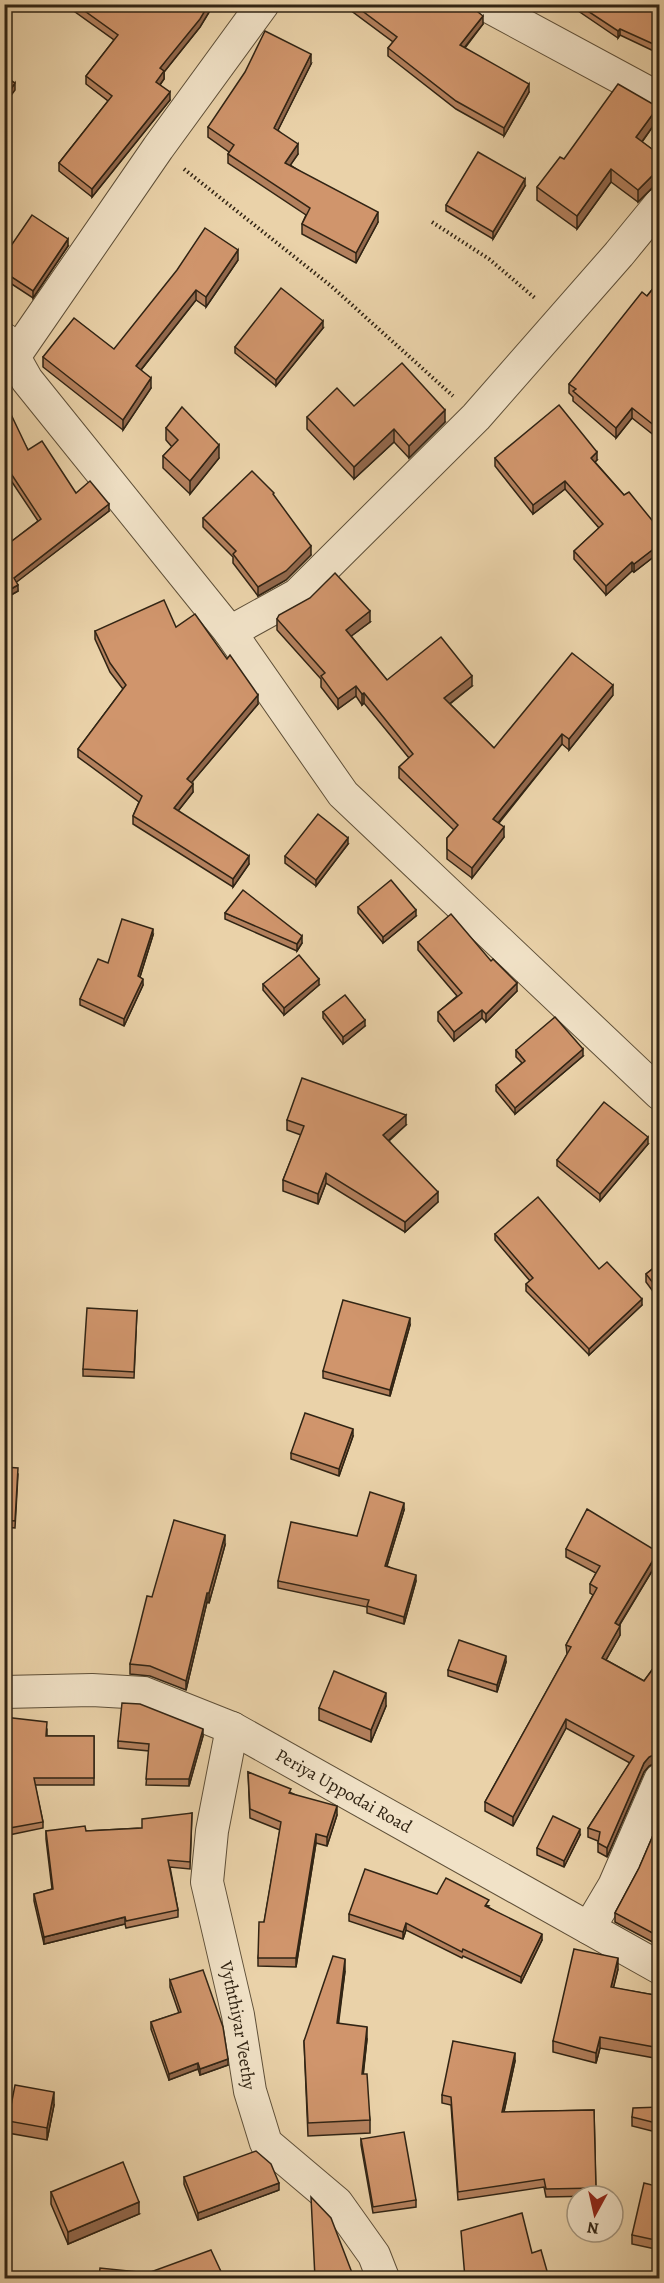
<svg xmlns="http://www.w3.org/2000/svg" width="664" height="2283" viewBox="0 0 664 2283" font-family="Alegreya,serif">
<style>
.lines{fill:none;stroke-linecap:round;stroke-linejoin:round}
.street-casing{stroke:#5f5039;stroke-width:34}
.path{stroke:#312414;stroke-width:4;stroke-dasharray:1.5 3;stroke-linecap:butt}
.street{stroke:#f1e2c7;stroke-width:32}
.wall{fill:#b3805d;stroke:#312414;stroke-width:1.5}
.shaded-wall{fill:#92684c;stroke:#312414;stroke-width:1.5}
.building{fill:#d0956c;stroke:#312414;stroke-width:1.5}
.labels{text-anchor:middle;dominant-baseline:central;stroke-width:4.5;stroke-linejoin:round;paint-order:stroke}
.street-label{font-size:18px;fill:#312414;stroke:#f1e2c7}
</style>
<rect width="100%" height="100%" fill="#ead2a9"/>
<filter id="stains"><feTurbulence type="fractalNoise" baseFrequency=".00333" numOctaves="4"/><feColorMatrix values="0 0 0 0 .2 0 0 0 0 .09 0 0 0 0 .02 0 0 0 .5 -.17"/></filter>
<radialGradient id="worn" r=".72"><stop offset=".6" stop-color="#630" stop-opacity="0"/><stop offset="1" stop-color="#630" stop-opacity=".3"/></radialGradient>
<g class="lines">
<g class="street-casing">
<g id="street">
<path d="M484,4L660,99"/>
<path d="M660,204L619,254L476,417L297,595L230,632L343,794L660,1094"/>
<path d="M4,339L27,380L230,632"/>
<path d="M14,357L158,148L263,4"/>
<path id="s1" d="M4,1692L92,1690L144,1693L232,1728L660,1968"/>
<path id="s2" d="M232,1728L212,1831L207,1882L238,2015L250,2091L266,2143L337,2203L374,2255L383,2278"/>
<path d="M589,1928L614,1886L660,1780"/>
</g>
</g>
<g class="path">
<path d="M184,169L331,286L453,396"/>
<path d="M432,222L489,259L536,299"/>
</g>
<use href="#street" class="street"/>
</g>
<g class="wall">
<path d="M64,4H214L200,27L164,72V79L160,85L170,100L92,197L59,171V163L108,101L86,84V76L114,40Z"/>
<path d="M342,4H468L483,24L465,48L529,92L504,136L456,109L388,56V48L393,42Z"/>
<path d="M568,4H660V54L620,35L618,38Z"/>
<path d="M311,64L278,130L298,154L290,165L378,222L356,263L302,234V224L306,215L228,163V154L229,152L208,137V127Z"/>
<path d="M658,119L642,142L660,155V187H653L638,202L611,182L577,229L537,200V187L564,159Z"/>
<path d="M525,186L493,239L446,211V205Z"/>
<path d="M68,246L33,298L4,279V256Z"/>
<path d="M238,260L206,307L196,300L141,370L151,388L123,430L43,367V357L114,349Z"/>
<path d="M660,280V440L632,418L616,438L573,401V397L569,393V384L647,296Z"/>
<path d="M323,328L276,386L235,353V347Z"/>
<path d="M354,406L445,422L409,458L394,442L354,479L307,429V417Z"/>
<path d="M4,409L28,450L76,493L109,511L16,582L18,591L4,599V547L38,521L4,470Z"/>
<path d="M166,428L219,458L190,494L163,468V456L172,447L166,440Z"/>
<path d="M495,458L597,460L595,462L624,495L660,530V552L634,572L632,571L606,595L574,559V551L599,528L565,489L533,514L495,466Z"/>
<path d="M660,463V476L658,474V465Z"/>
<path d="M274,497L311,555L286,580L258,596L233,563V557L203,527V518Z"/>
<path d="M277,619L370,622L351,636L387,680L472,686L450,704L494,748L613,695L569,750L562,744L499,823L504,837L472,878L447,859V838L454,830L399,778V767L409,758L364,703L362,705L356,696L338,709L321,687V679L277,630Z"/>
<path d="M176,627L258,704L191,783L193,792L178,811L249,864L233,887L133,824V816L139,802L78,757V749L123,689L110,672L95,639V631Z"/>
<path d="M348,844L316,886L285,863V856Z"/>
<path d="M358,907L416,916L383,943L358,913Z"/>
<path d="M225,913L302,943L297,951L225,919Z"/>
<path d="M153,935L140,977L143,985L124,1026L80,1005V999L108,963Z"/>
<path d="M418,942L491,961L517,991L486,1022L482,1018L454,1041L438,1021V1012L457,996L418,950Z"/>
<path d="M263,984L319,985L284,1015L263,990Z"/>
<path d="M323,1012L365,1026L343,1044L323,1018Z"/>
<path d="M516,1050L583,1056L515,1114L496,1091V1085L522,1063L516,1057Z"/>
<path d="M287,1120L406,1125L389,1141L438,1202L405,1232L326,1183L318,1204L283,1191V1180L301,1135L287,1130Z"/>
<path d="M648,1144L600,1201L557,1166V1160Z"/>
<path d="M495,1234L599,1269L642,1305L589,1355L526,1291V1284L530,1281L495,1240Z"/>
<path d="M660,1263V1301L646,1282V1274Z"/>
<path d="M137,1311L134,1378L83,1376V1369Z"/>
<path d="M410,1325L390,1396L323,1378V1371Z"/>
<path d="M353,1436L339,1476L291,1459V1453Z"/>
<path d="M4,1467L18,1474L15,1528L4,1527Z"/>
<path d="M404,1510L387,1566L416,1581L404,1624L367,1613V1607L278,1588V1581Z"/>
<path d="M225,1545L209,1603L207,1602L186,1690L150,1676L130,1674V1664L152,1597Z"/>
<path d="M566,1549L658,1561L619,1626L620,1635L606,1660L644,1681L660,1659V1763L657,1762L649,1766L644,1772L607,1857L598,1852V1841L588,1837V1828L630,1763L566,1728L513,1826L485,1811V1802L567,1654L566,1645L593,1595L590,1593V1584L596,1573L566,1557Z"/>
<path d="M506,1662L497,1692L448,1676V1670Z"/>
<path d="M386,1706L371,1742L319,1720V1708Z"/>
<path d="M4,1717L47,1729V1736H94V1785H35L43,1822V1828L4,1836Z"/>
<path d="M203,1736L189,1786L146,1785L149,1751L118,1748V1741Z"/>
<path d="M248,1772L337,1815L327,1846L316,1843L296,1967L258,1966V1958L280,1830L250,1818Z"/>
<path d="M192,1813L190,1869L170,1867L178,1910V1917L126,1928L125,1924L44,1944L34,1901V1894L52,1889L46,1839V1831H86L142,1828Z"/>
<path d="M660,1819V1946L615,1922V1913L639,1868Z"/>
<path d="M580,1835L564,1867L537,1855V1848Z"/>
<path d="M437,1894L489,1906L488,1907L542,1940L521,1983L463,1956L462,1958L406,1930L403,1939L349,1921V1914Z"/>
<path d="M618,1969L613,1988L660,1996V2059L600,2048L596,2063L553,2052V2041Z"/>
<path d="M345,1971L338,2023L367,2039L363,2074L370,2120V2133L308,2136L304,2041Z"/>
<path d="M170,1980L228,2065L200,2075L198,2069L169,2080L151,2029V2022L179,2013L170,1987Z"/>
<path d="M515,2061L504,2112L594,2110L596,2196L546,2197L544,2187L458,2200L451,2105L442,2103V2095Z"/>
<path d="M54,2105L47,2140L8,2133V2121Z"/>
<path d="M660,2107V2133L632,2126V2117Z"/>
<path d="M361,2139L416,2200V2207L373,2213L361,2145Z"/>
<path d="M184,2177L279,2190L198,2220L184,2184Z"/>
<path d="M660,2187V2250L632,2244V2235Z"/>
<path d="M51,2192L139,2214L68,2244L51,2204Z"/>
</g>
<g class="shaded-wall">
<path d="M209,4H214L200,27L164,72V79L156,90V82L160,68Z"/>
<path d="M483,16V24L460,53V45Z"/>
<path d="M620,29V35L618,38V31Z"/>
<path d="M311,54V64L274,138V128Z"/>
<path d="M15,83V90L4,105V99Z"/>
<path d="M529,84V92L504,136V128Z"/>
<path d="M170,92V100L92,197V189Z"/>
<path d="M658,107V119L636,150V137Z"/>
<path d="M298,144V154L285,173V163Z"/>
<path d="M611,169V182L577,229V216Z"/>
<path d="M653,175V187L638,202V190Z"/>
<path d="M525,179V186L493,239V232Z"/>
<path d="M378,212V222L356,263V253Z"/>
<path d="M68,239V246L33,298V291Z"/>
<path d="M238,250V260L206,307V297Z"/>
<path d="M196,290V300L136,376V366Z"/>
<path d="M323,321V328L276,386V380Z"/>
<path d="M151,378V388L123,430V420Z"/>
<path d="M632,408V418L616,438V428Z"/>
<path d="M445,410V422L409,458V446Z"/>
<path d="M394,429V442L354,479V467Z"/>
<path d="M219,445V458L190,494V481Z"/>
<path d="M597,452V460L591,466V458Z"/>
<path d="M565,481V489L533,514V505Z"/>
<path d="M109,504V511L14,584V578Z"/>
<path d="M660,544V552L634,572V564Z"/>
<path d="M311,546V555L286,580L258,596V587Z"/>
<path d="M632,562V571L606,595V586Z"/>
<path d="M18,585V591L4,599V593Z"/>
<path d="M370,611V622L346,640V630Z"/>
<path d="M472,676V686L444,708V698Z"/>
<path d="M613,685V695L569,750V739Z"/>
<path d="M356,686V696L338,709V699Z"/>
<path d="M364,693V703L362,705V694Z"/>
<path d="M258,695V704L187,788V779Z"/>
<path d="M562,734V744L493,829V819Z"/>
<path d="M193,784V792L174,816V808Z"/>
<path d="M504,827V837L472,878V868Z"/>
<path d="M348,838V844L316,886V880Z"/>
<path d="M249,856V864L233,887V879Z"/>
<path d="M416,910V916L383,943V937Z"/>
<path d="M153,929V935L138,983V976Z"/>
<path d="M302,936V943L297,951V944Z"/>
<path d="M143,979V985L124,1026V1019Z"/>
<path d="M319,979V985L284,1015V1008Z"/>
<path d="M517,983V991L486,1022V1014Z"/>
<path d="M482,1010V1018L454,1041V1032Z"/>
<path d="M365,1020V1026L343,1044V1037Z"/>
<path d="M583,1049V1056L515,1114V1108Z"/>
<path d="M406,1115V1125L383,1145V1135Z"/>
<path d="M648,1137V1144L600,1201V1194Z"/>
<path d="M326,1173V1183L318,1204V1194Z"/>
<path d="M438,1192V1202L405,1232V1222Z"/>
<path d="M642,1299V1305L589,1355V1349Z"/>
<path d="M410,1318V1325L390,1396V1390Z"/>
<path d="M353,1429V1436L339,1476V1469Z"/>
<path d="M404,1503V1510L385,1572V1566Z"/>
<path d="M225,1535V1545L209,1603V1593Z"/>
<path d="M658,1552V1561L615,1632V1623Z"/>
<path d="M416,1575V1581L404,1624V1617Z"/>
<path d="M207,1593V1602L186,1690V1681Z"/>
<path d="M620,1626V1635L602,1667V1658Z"/>
<path d="M506,1656V1662L497,1692V1685Z"/>
<path d="M386,1693V1706L371,1742V1730Z"/>
<path d="M566,1719V1728L513,1826V1817Z"/>
<path d="M203,1729V1736L189,1786V1779Z"/>
<path d="M657,1753V1762L649,1766L644,1772L607,1857V1848L644,1763L649,1757Z"/>
<path d="M337,1806V1815L327,1846V1837Z"/>
<path d="M580,1829V1835L564,1867V1861Z"/>
<path d="M316,1834V1843L296,1967V1958Z"/>
<path d="M125,1917V1924L44,1944V1937Z"/>
<path d="M406,1923V1930L403,1939V1932Z"/>
<path d="M542,1934V1940L521,1983V1977Z"/>
<path d="M618,1958V1969L611,1998V1987Z"/>
<path d="M345,1959V1971L337,2036V2023Z"/>
<path d="M367,2027V2039L362,2087V2074Z"/>
<path d="M600,2037V2048L596,2063V2053Z"/>
<path d="M515,2053V2061L502,2120V2112Z"/>
<path d="M228,2059V2065L200,2075V2069Z"/>
<path d="M198,2063V2069L169,2080V2074Z"/>
<path d="M54,2092V2105L47,2140V2128Z"/>
<path d="M279,2183V2190L198,2220V2213Z"/>
<path d="M139,2202V2214L68,2244V2232Z"/>
</g>
<g class="building">
<path d="M75,4H209L200,19L160,68L164,71L156,82L170,92L92,189L59,163L112,96L86,76L118,35Z"/>
<path d="M353,4H468L483,16L460,45L529,84L504,128L456,101L388,48L397,37Z"/>
<path d="M577,4H660V47L620,29L618,31Z"/>
<path d="M265,31L311,54L274,128L298,144L285,163L378,212L356,253L302,224L310,208L228,154L234,145L208,127L245,72Z"/>
<path d="M4,76L15,83L4,99Z"/>
<path d="M618,84L658,107L636,137L660,155V174L653,175L638,190L611,169L577,216L537,187L560,157L564,159Z"/>
<path d="M478,152L525,179L493,232L446,205Z"/>
<path d="M32,215L68,239L33,291L4,272V256Z"/>
<path d="M205,228L238,250L206,297L196,290L136,366L151,378L123,420L43,357L74,318L114,349L177,270Z"/>
<path d="M660,280V430L632,408L616,428L573,391L576,389L569,384L642,292L647,296Z"/>
<path d="M281,288L323,321L276,380L235,347Z"/>
<path d="M402,363L445,410L409,446L394,429L354,467L307,417L337,388L354,406Z"/>
<path d="M559,405L597,452L591,458L624,495L629,492L660,530V544L634,564L632,562L606,586L574,551L603,524L565,481L533,505L495,458Z"/>
<path d="M7,406L28,450L42,441L76,493L90,481L109,504L14,578L18,585L4,593V547L41,519L4,463V409Z"/>
<path d="M182,407L219,445L190,481L163,456L178,440L166,428Z"/>
<path d="M252,471L274,493L273,494L311,546L286,571L258,587L233,554L236,551L203,518Z"/>
<path d="M335,573L370,611L346,630L387,680L441,637L472,676L444,698L494,748L572,653L613,685L569,739L562,734L493,819L504,827L472,868L447,849V838L458,825L399,767L413,754L364,693L362,694L356,686L338,699L321,676L325,673L277,619L279,615L310,598Z"/>
<path d="M164,600L176,627L195,614L227,659L230,655L258,695L187,779L193,784L174,808L249,856L233,879L133,816L142,796L78,749L126,685L110,663L95,631Z"/>
<path d="M318,814L348,838L316,880L285,856Z"/>
<path d="M391,880L416,910L383,937L358,907Z"/>
<path d="M243,890L302,936L297,944L225,913Z"/>
<path d="M451,914L491,961L493,959L517,983L486,1014L482,1010L454,1032L438,1012L462,993L418,942Z"/>
<path d="M122,919L153,929L138,976L143,979L124,1019L80,999L98,959L108,963Z"/>
<path d="M299,955L319,979L284,1008L263,984Z"/>
<path d="M345,995L365,1020L343,1037L323,1012Z"/>
<path d="M555,1017L583,1049L515,1108L496,1085L525,1061L516,1050Z"/>
<path d="M302,1078L406,1115L383,1135L438,1192L405,1222L326,1173L318,1194L283,1180L304,1126L287,1120Z"/>
<path d="M604,1102L648,1137L600,1194L557,1160Z"/>
<path d="M538,1197L599,1269L607,1262L642,1299L589,1349L526,1284L533,1278L495,1234Z"/>
<path d="M660,1263V1292L646,1274Z"/>
<path d="M343,1300L410,1318L390,1390L323,1371Z"/>
<path d="M87,1308L137,1311L134,1372L83,1369Z"/>
<path d="M305,1413L353,1429L339,1469L291,1453Z"/>
<path d="M4,1467L18,1468L15,1521L4,1520Z"/>
<path d="M370,1492L404,1503L385,1566L416,1575L404,1617L367,1606L369,1600L278,1581L291,1522L357,1536Z"/>
<path d="M587,1509L658,1552L615,1623L620,1626L602,1658L644,1681L660,1659V1754L657,1753L649,1757L644,1763L607,1848L598,1843L600,1832L588,1828L634,1756L566,1719L513,1817L485,1802L571,1647L566,1645L597,1588L590,1584L600,1566L566,1549Z"/>
<path d="M174,1520L225,1535L209,1593H207L186,1681L150,1666L130,1664L147,1596L152,1597Z"/>
<path d="M459,1640L506,1656L497,1685L448,1670Z"/>
<path d="M334,1671L386,1693L371,1730L319,1708Z"/>
<path d="M122,1703L140,1704L203,1729L189,1779H146L149,1744L118,1741Z"/>
<path d="M4,1717L47,1722L46,1736H94V1778H34L43,1822L4,1829Z"/>
<path d="M248,1772L291,1789L289,1793L337,1806L327,1837L316,1834L296,1958H258L259,1922H264L281,1822L250,1809Z"/>
<path d="M192,1813L190,1862L168,1860L178,1910L126,1921L125,1917L44,1937L34,1894L53,1889L46,1831L85,1826L86,1831L142,1828V1819Z"/>
<path d="M553,1816L580,1829L564,1861L537,1848Z"/>
<path d="M660,1819V1937L615,1913L639,1868Z"/>
<path d="M365,1869L437,1894L446,1878L489,1900L485,1906L542,1934L521,1977L463,1949L462,1952L406,1923L403,1932L349,1914Z"/>
<path d="M574,1949L618,1958L611,1987L660,1996V2048L600,2037L596,2053L553,2041Z"/>
<path d="M333,1956L345,1959L337,2023L367,2027L362,2074H367L370,2120L308,2123L304,2041Z"/>
<path d="M203,1970L223,2027L228,2059L200,2069L198,2063L169,2074L151,2022L181,2012L170,1980Z"/>
<path d="M453,2041L515,2053L502,2112L594,2110L596,2188L546,2189L544,2179L458,2192L451,2097L442,2095Z"/>
<path d="M15,2085L54,2092L47,2128L8,2121Z"/>
<path d="M660,2107V2124L632,2117L633,2108Z"/>
<path d="M404,2132L416,2200L373,2207L361,2139Z"/>
<path d="M256,2151L271,2164L279,2183L198,2213L184,2177Z"/>
<path d="M123,2162L139,2202L68,2232L51,2192Z"/>
<path d="M644,2183L660,2187V2241L632,2235Z"/>
<path d="M311,2197L331,2218L354,2278H315Z"/>
<path d="M522,2213L532,2253L541,2250L549,2278H465L461,2231Z"/>
<path d="M211,2250L224,2278H99L100,2268L148,2273Z"/>
</g>
<g class="labels">
<g class="street-label">
<text stroke="none"><textPath href="#s1" startOffset="363">Periya Uppodai Road</textPath></text>
<text stroke="none"><textPath href="#s2" startOffset="303">Vyththiyar Veethy</textPath></text>
</g>
</g>
<rect width="664" height="2283" fill="none" stroke="#ead2a9" stroke-width="24"/>
<rect x="6" y="6" width="652" height="2271" fill="none" stroke="#312414" stroke-width="3"/>
<rect x="12" y="12" width="640" height="2259" fill="none" stroke="#312414" stroke-width="1.5"/>
<g transform="translate(595 2214) rotate(188)"><circle r="28" fill="#f1e2c7" stroke="#a4967f" stroke-width="1.5"/>
<path d="M0-4.5L10 22L0 15L-10 22Z" fill="#8f2418"/>
<text y="-9" font-size="16" font-weight="bold" text-anchor="middle" fill="#312414">N</text>
</g>
<rect width="100%" height="100%" filter="url(#stains)"/>
<rect width="100%" height="100%" fill="url(#worn)"/>
</svg>
